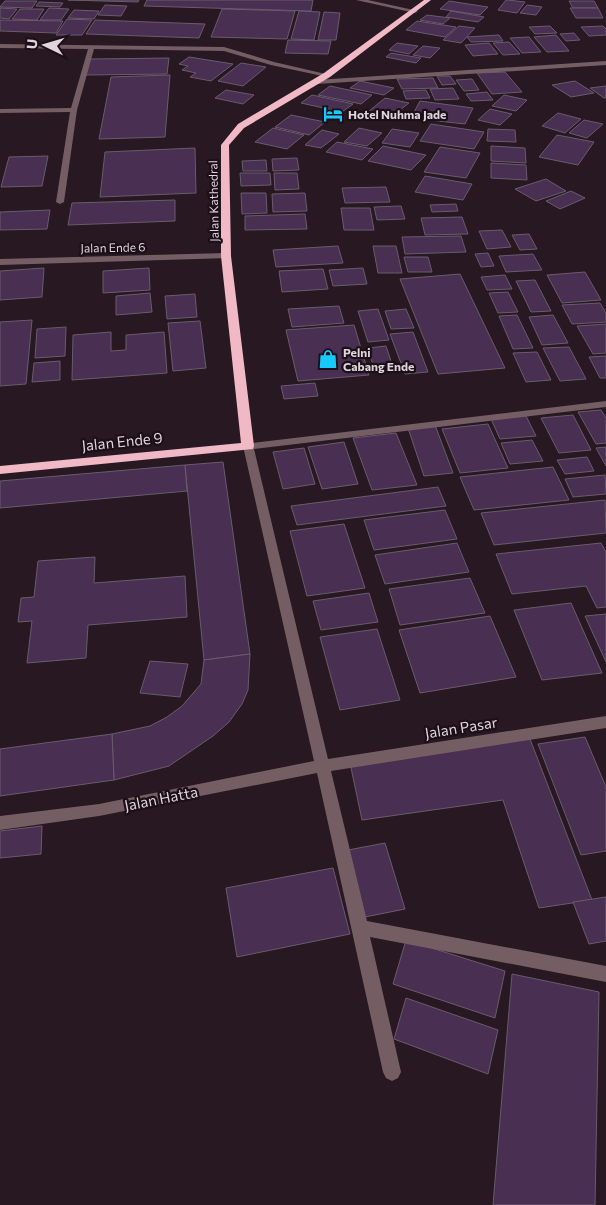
<svg xmlns="http://www.w3.org/2000/svg" width="606" height="1205" viewBox="0 0 606 1205" font-family="Commissioner,sans-serif">
<style>
.building{fill:#492f52;stroke:#685c6c}
.lines{fill:none;stroke-linecap:round;stroke-linejoin:round}
.minor{fill:#745e63;fill-rule:evenodd}
.highway{fill:#f1b8c5;fill-rule:evenodd}
.labels{text-anchor:middle;dominant-baseline:central;stroke-width:4.5;stroke-linejoin:round;paint-order:stroke}
.far-poi-label{font-size:12px;font-weight:bold;fill:#dfd5db;stroke:#1d0f18;text-anchor:start}
.far-street-label{font-size:12px;fill:#dfd5db;stroke:#1d0f18}
.street-label{font-size:15px;fill:#dfd5db;stroke:#1d0f18}
</style>
<rect width="100%" height="100%" fill="#271822"/>
<g class="building">
<path d="M68,0H139L138,2Z"/>
<path d="M147,0H313L311,11L144,6Z"/>
<path d="M506,0H508L525,2L517,13L498,10Z"/>
<path d="M5,1H37L32,8L0,7Z"/>
<path d="M449,1L488,7L480,15L440,9Z"/>
<path d="M569,1H594L598,8H573Z"/>
<path d="M39,2L63,3L60,7L36,6Z"/>
<path d="M105,5L127,6L121,16L98,15Z"/>
<path d="M527,5L542,7L536,15L520,13Z"/>
<path d="M0,8L17,9L9,19L0,18Z"/>
<path d="M49,8L69,9L61,20H40Z"/>
<path d="M570,8H598L603,18H576Z"/>
<path d="M20,9H44L37,20L12,19Z"/>
<path d="M222,9L295,11L287,39L211,37Z"/>
<path d="M74,10L99,11L94,19L68,18Z"/>
<path d="M299,11L320,12L314,40L291,39Z"/>
<path d="M451,11L484,17L478,22L446,17Z"/>
<path d="M324,12L340,13L336,40H318Z"/>
<path d="M427,15L450,18L443,24L420,20Z"/>
<path d="M67,19L92,20L82,35H56Z"/>
<path d="M0,20L63,21L56,33L0,31Z"/>
<path d="M95,20L205,24L199,38L86,34Z"/>
<path d="M417,21L456,27L445,37L406,30Z"/>
<path d="M459,26L475,28L461,43L443,40Z"/>
<path d="M550,26L557,33L535,34L529,27Z"/>
<path d="M603,26L606,29V35L589,36L581,27Z"/>
<path d="M574,33L580,40L566,41L560,34Z"/>
<path d="M499,35L503,41L471,42L467,37Z"/>
<path d="M556,35L569,51L547,52L534,37Z"/>
<path d="M529,37L541,52L522,53L510,38Z"/>
<path d="M288,40L331,41L328,54L285,53Z"/>
<path d="M509,42L520,54L503,55L493,43Z"/>
<path d="M397,43L418,46L409,54L389,50Z"/>
<path d="M489,43L498,54L473,56L465,45Z"/>
<path d="M423,46L440,48L430,58L413,55Z"/>
<path d="M391,53L421,58L416,63L386,57Z"/>
<path d="M189,57L233,64L211,81L190,77L196,73L182,70L188,66L179,64Z"/>
<path d="M169,58L167,74L86,75L90,59Z"/>
<path d="M241,63L266,67L243,86L218,81Z"/>
<path d="M505,72L522,92L492,94L477,73Z"/>
<path d="M170,75L165,137L99,139L111,77Z"/>
<path d="M437,76H450L456,84L442,85Z"/>
<path d="M433,78L438,88L402,89L397,79Z"/>
<path d="M472,79L479,90L464,91L456,80Z"/>
<path d="M360,81L394,88L384,95L350,88Z"/>
<path d="M575,81L594,93L571,97L552,85Z"/>
<path d="M330,86L372,95L361,104L318,95Z"/>
<path d="M606,86V98H604L590,88Z"/>
<path d="M453,88L459,99L435,100L430,89Z"/>
<path d="M226,90L254,95L243,104L215,98Z"/>
<path d="M426,90L430,98L406,99L403,91Z"/>
<path d="M487,92L493,100L471,101L466,94Z"/>
<path d="M312,95L353,104L342,112L301,103Z"/>
<path d="M504,95L527,100L516,111L492,106Z"/>
<path d="M385,98L409,103L391,117L368,112Z"/>
<path d="M420,101L473,108L465,124L411,118Z"/>
<path d="M490,109L512,114L500,125L478,120Z"/>
<path d="M558,113L581,119L565,133L542,126Z"/>
<path d="M291,115L325,122L309,135L275,127Z"/>
<path d="M584,120L603,124L587,138L569,133Z"/>
<path d="M431,124L484,132L474,149L420,141Z"/>
<path d="M273,128L304,135L287,149L255,142Z"/>
<path d="M359,128L382,133L367,146L344,142Z"/>
<path d="M392,129L419,133L410,147L382,143Z"/>
<path d="M488,129L515,130L516,142L487,141Z"/>
<path d="M322,130L339,134L321,148L305,145Z"/>
<path d="M557,135L594,142L578,165L539,157Z"/>
<path d="M337,142L373,149L362,160L326,152Z"/>
<path d="M383,146L426,155L411,170L368,161Z"/>
<path d="M491,146L525,148L526,163L491,161Z"/>
<path d="M440,147L480,153L466,178L424,172Z"/>
<path d="M195,148L196,193L100,197L105,152Z"/>
<path d="M48,156L42,186L1,187L9,157Z"/>
<path d="M297,158L299,170L273,171L272,159Z"/>
<path d="M266,160L267,171H243L242,161Z"/>
<path d="M491,163L526,165L527,180L491,178Z"/>
<path d="M240,173H270L271,185L241,186Z"/>
<path d="M274,173H297L299,189L275,190Z"/>
<path d="M425,176L472,184L463,200L415,192Z"/>
<path d="M546,179L566,191L536,201L515,189Z"/>
<path d="M386,187L390,202L345,203L342,188Z"/>
<path d="M571,191L585,198L560,209L546,201Z"/>
<path d="M241,193H266L267,213L242,214Z"/>
<path d="M305,193L307,211L273,212L272,194Z"/>
<path d="M175,200V221L68,225L72,203Z"/>
<path d="M456,204L458,211L432,212L430,205Z"/>
<path d="M401,206L405,219L377,220L374,207Z"/>
<path d="M341,208H370L374,230H344Z"/>
<path d="M50,210L47,229L0,230V212Z"/>
<path d="M305,214L307,229L245,230V216Z"/>
<path d="M462,217L468,234L425,235L421,218Z"/>
<path d="M502,230L511,247L487,249L479,231Z"/>
<path d="M529,234L537,249L520,250L512,235Z"/>
<path d="M461,236L466,252L405,254L402,237Z"/>
<path d="M338,246L343,263L276,267L273,250Z"/>
<path d="M373,246H396L402,273H378Z"/>
<path d="M488,253L494,266L481,267L475,254Z"/>
<path d="M533,254L542,270L506,272L499,256Z"/>
<path d="M404,257H428L432,272H408Z"/>
<path d="M44,268L42,297L0,300V271Z"/>
<path d="M149,268L150,290L103,293V271Z"/>
<path d="M363,268L367,284L333,286L329,270Z"/>
<path d="M323,269L328,289L282,292L279,271Z"/>
<path d="M585,272L601,300L562,303L547,275Z"/>
<path d="M460,274L505,368L438,374L400,279Z"/>
<path d="M505,275L512,289L487,290L481,277Z"/>
<path d="M535,280L551,311L531,312L516,281Z"/>
<path d="M508,292L518,312L498,313L489,293Z"/>
<path d="M150,293L152,312L116,315V296Z"/>
<path d="M195,294L197,317L167,319L165,296Z"/>
<path d="M600,303L606,313V322L572,324L562,305Z"/>
<path d="M339,306L344,323L292,327L288,309Z"/>
<path d="M378,309L389,340L368,342L358,311Z"/>
<path d="M406,309L414,328L391,329L385,311Z"/>
<path d="M517,315L533,348L513,349L499,316Z"/>
<path d="M553,315L568,343L542,345L529,317Z"/>
<path d="M32,320L26,384L0,386V322Z"/>
<path d="M200,321L206,368L173,371L168,323Z"/>
<path d="M606,324V353L593,354L577,326Z"/>
<path d="M354,325L369,375L298,381L286,330Z"/>
<path d="M66,327L65,356L35,358L37,329Z"/>
<path d="M111,332V351L126,350V335L164,332L167,373L72,380L73,335Z"/>
<path d="M413,332L428,372L405,374L390,334Z"/>
<path d="M386,346L394,370L375,372L368,348Z"/>
<path d="M569,347L586,379L560,381L543,348Z"/>
<path d="M537,352L551,380L526,382L513,353Z"/>
<path d="M606,356V378H600L589,357Z"/>
<path d="M60,361V380L32,382L34,363Z"/>
<path d="M315,383L318,396L284,399L281,386Z"/>
<path d="M601,410L606,418V443L596,444L578,412Z"/>
<path d="M573,415L591,450L559,453L541,418Z"/>
<path d="M526,416L536,436L500,439L491,419Z"/>
<path d="M488,424L508,468L460,473L442,429Z"/>
<path d="M435,425L453,473L424,476L408,428Z"/>
<path d="M396,433L417,485L372,490L353,438Z"/>
<path d="M532,440L543,461L510,464L501,443Z"/>
<path d="M344,442L358,484L322,489L308,447Z"/>
<path d="M606,447V466L596,448Z"/>
<path d="M304,448L315,484L283,489L273,452Z"/>
<path d="M587,457L594,471L565,474L557,460Z"/>
<path d="M223,462L250,654L204,660L185,465Z"/>
<path d="M185,465L187,491L0,508V481Z"/>
<path d="M553,467L569,500L474,510L460,477Z"/>
<path d="M605,475L606,494L573,497L565,479Z"/>
<path d="M438,487L446,506L297,525L291,506Z"/>
<path d="M605,500L606,533L494,545L481,513Z"/>
<path d="M445,510L457,539L374,550L364,520Z"/>
<path d="M344,524L365,588L307,596L290,531Z"/>
<path d="M457,543L469,572L385,584L375,555Z"/>
<path d="M601,543L606,552V607L597,608L586,586L512,594L496,554Z"/>
<path d="M95,557L94,583L185,576L187,617L88,625L86,658L27,663L32,621L18,622L21,598L34,597L38,561Z"/>
<path d="M470,578L485,613L400,625L389,589Z"/>
<path d="M369,593L378,622L321,630L313,601Z"/>
<path d="M571,603L602,673L542,680L514,610Z"/>
<path d="M606,614V662L585,616Z"/>
<path d="M490,616L516,677L420,693L399,630Z"/>
<path d="M377,629L400,700L340,710L320,637Z"/>
<path d="M250,654L248,690L242,704L229,722L213,736L169,766L114,780L112,734L150,726L167,717L182,706L201,684L204,660Z"/>
<path d="M150,661L188,664L180,697L140,693Z"/>
<path d="M112,734L114,780L0,796V749Z"/>
<path d="M585,737L606,787V851L581,855L538,744Z"/>
<path d="M530,739L592,900L539,908L503,800L362,820L350,763Z"/>
<path d="M42,826L41,854L0,858V831Z"/>
<path d="M385,843L405,909L365,917L348,850Z"/>
<path d="M333,868L350,934L237,957L226,888Z"/>
<path d="M606,897V941L589,944L573,902Z"/>
<path d="M406,940L505,971L495,1018L393,984Z"/>
<path d="M512,974L599,992L595,1205H493Z"/>
<path d="M406,998L498,1030L488,1074L394,1039Z"/>
</g>
<g class="lines">
<g class="minor">
<path d="M356,0H368L418,11L415,13Z"/>
<path d="M0,44L224,47L274,62L330,75L327,77L271,65L224,51L94,49L77,110L64,202L60,204L56,202L70,112L0,113V109L71,108L88,49L0,48Z"/>
<path d="M606,61V65L317,84L314,82L317,80Z"/>
<path d="M226,253L229,254V258L0,265V259Z"/>
<path d="M606,401V407L254,449L328,759L606,716V728L331,771L367,921L606,966V982L370,937L401,1072L398,1078L392,1081L386,1078L383,1072L317,773L99,816L0,830V816L99,804L314,761L243,446L244,444Z"/>
</g>
<path class="highway" d="M424,0H431L330,77L244,128L229,145L231,256L254,446L253,449L0,474V466L241,443L221,256V145L238,124L324,73Z"/>
</g>
<defs>
<g id="hotel-bare" transform="scale(1.5)"><path d="M-6-4.5h1.5V1H6V5H4.5V3h-9V5H-6ZM-4 0a1.8 1.8 0 1 1 3.6 0ZM.5 0V-2.5h3Q6-2.5 6 0Z" fill="#17cafb" stroke="#1d0f18" stroke-width="2.5" paint-order="stroke"/></g>
<g id="shop-bare" transform="scale(1.5)"><path d="M-5-2.5h2.3a2.7 3.5 0 0 1 5.4 0H5L5.5 6h-11ZM-1.5-2.5h3a1.5 2.3 0 0 0-3 0Z" fill="#17cafb" stroke="#1d0f18" stroke-width="2.5" paint-order="stroke"/></g>
</defs>
<g fill-rule="evenodd">
<use href="#hotel-bare" x="333" y="114"/>
<use href="#shop-bare" x="328" y="359"/>
</g>
<g class="labels">
<g class="far-poi-label">
<text x="348" y="114">Hotel Nuhma Jade</text>
<text x="343" y="352">Pelni<tspan x="343" dy="14">Cabang Ende</tspan></text>
</g>
<g class="far-street-label">
<text transform="translate(213 201) rotate(-91)">Jalan Kathedral</text>
<text transform="translate(113 247) rotate(-1)">Jalan Ende 6</text>
</g>
<g class="street-label">
<text transform="translate(122 441) rotate(-6)">Jalan Ende 9</text>
<text transform="translate(461 727) rotate(-9)">Jalan Pasar</text>
<text transform="translate(161 798) rotate(-11)">Jalan Hatta</text>
</g>
</g>
<g transform="translate(45 45) rotate(275)" stroke="#1d0f18" stroke-width="4" paint-order="stroke">
<path d="M0-4L9 19L0 12L-9 19Z" fill="#dfd5db"/>
<text y="-8" font-size="14" font-weight="bold" text-anchor="middle" fill="#dfd5db">U</text>
</g>
</svg>
